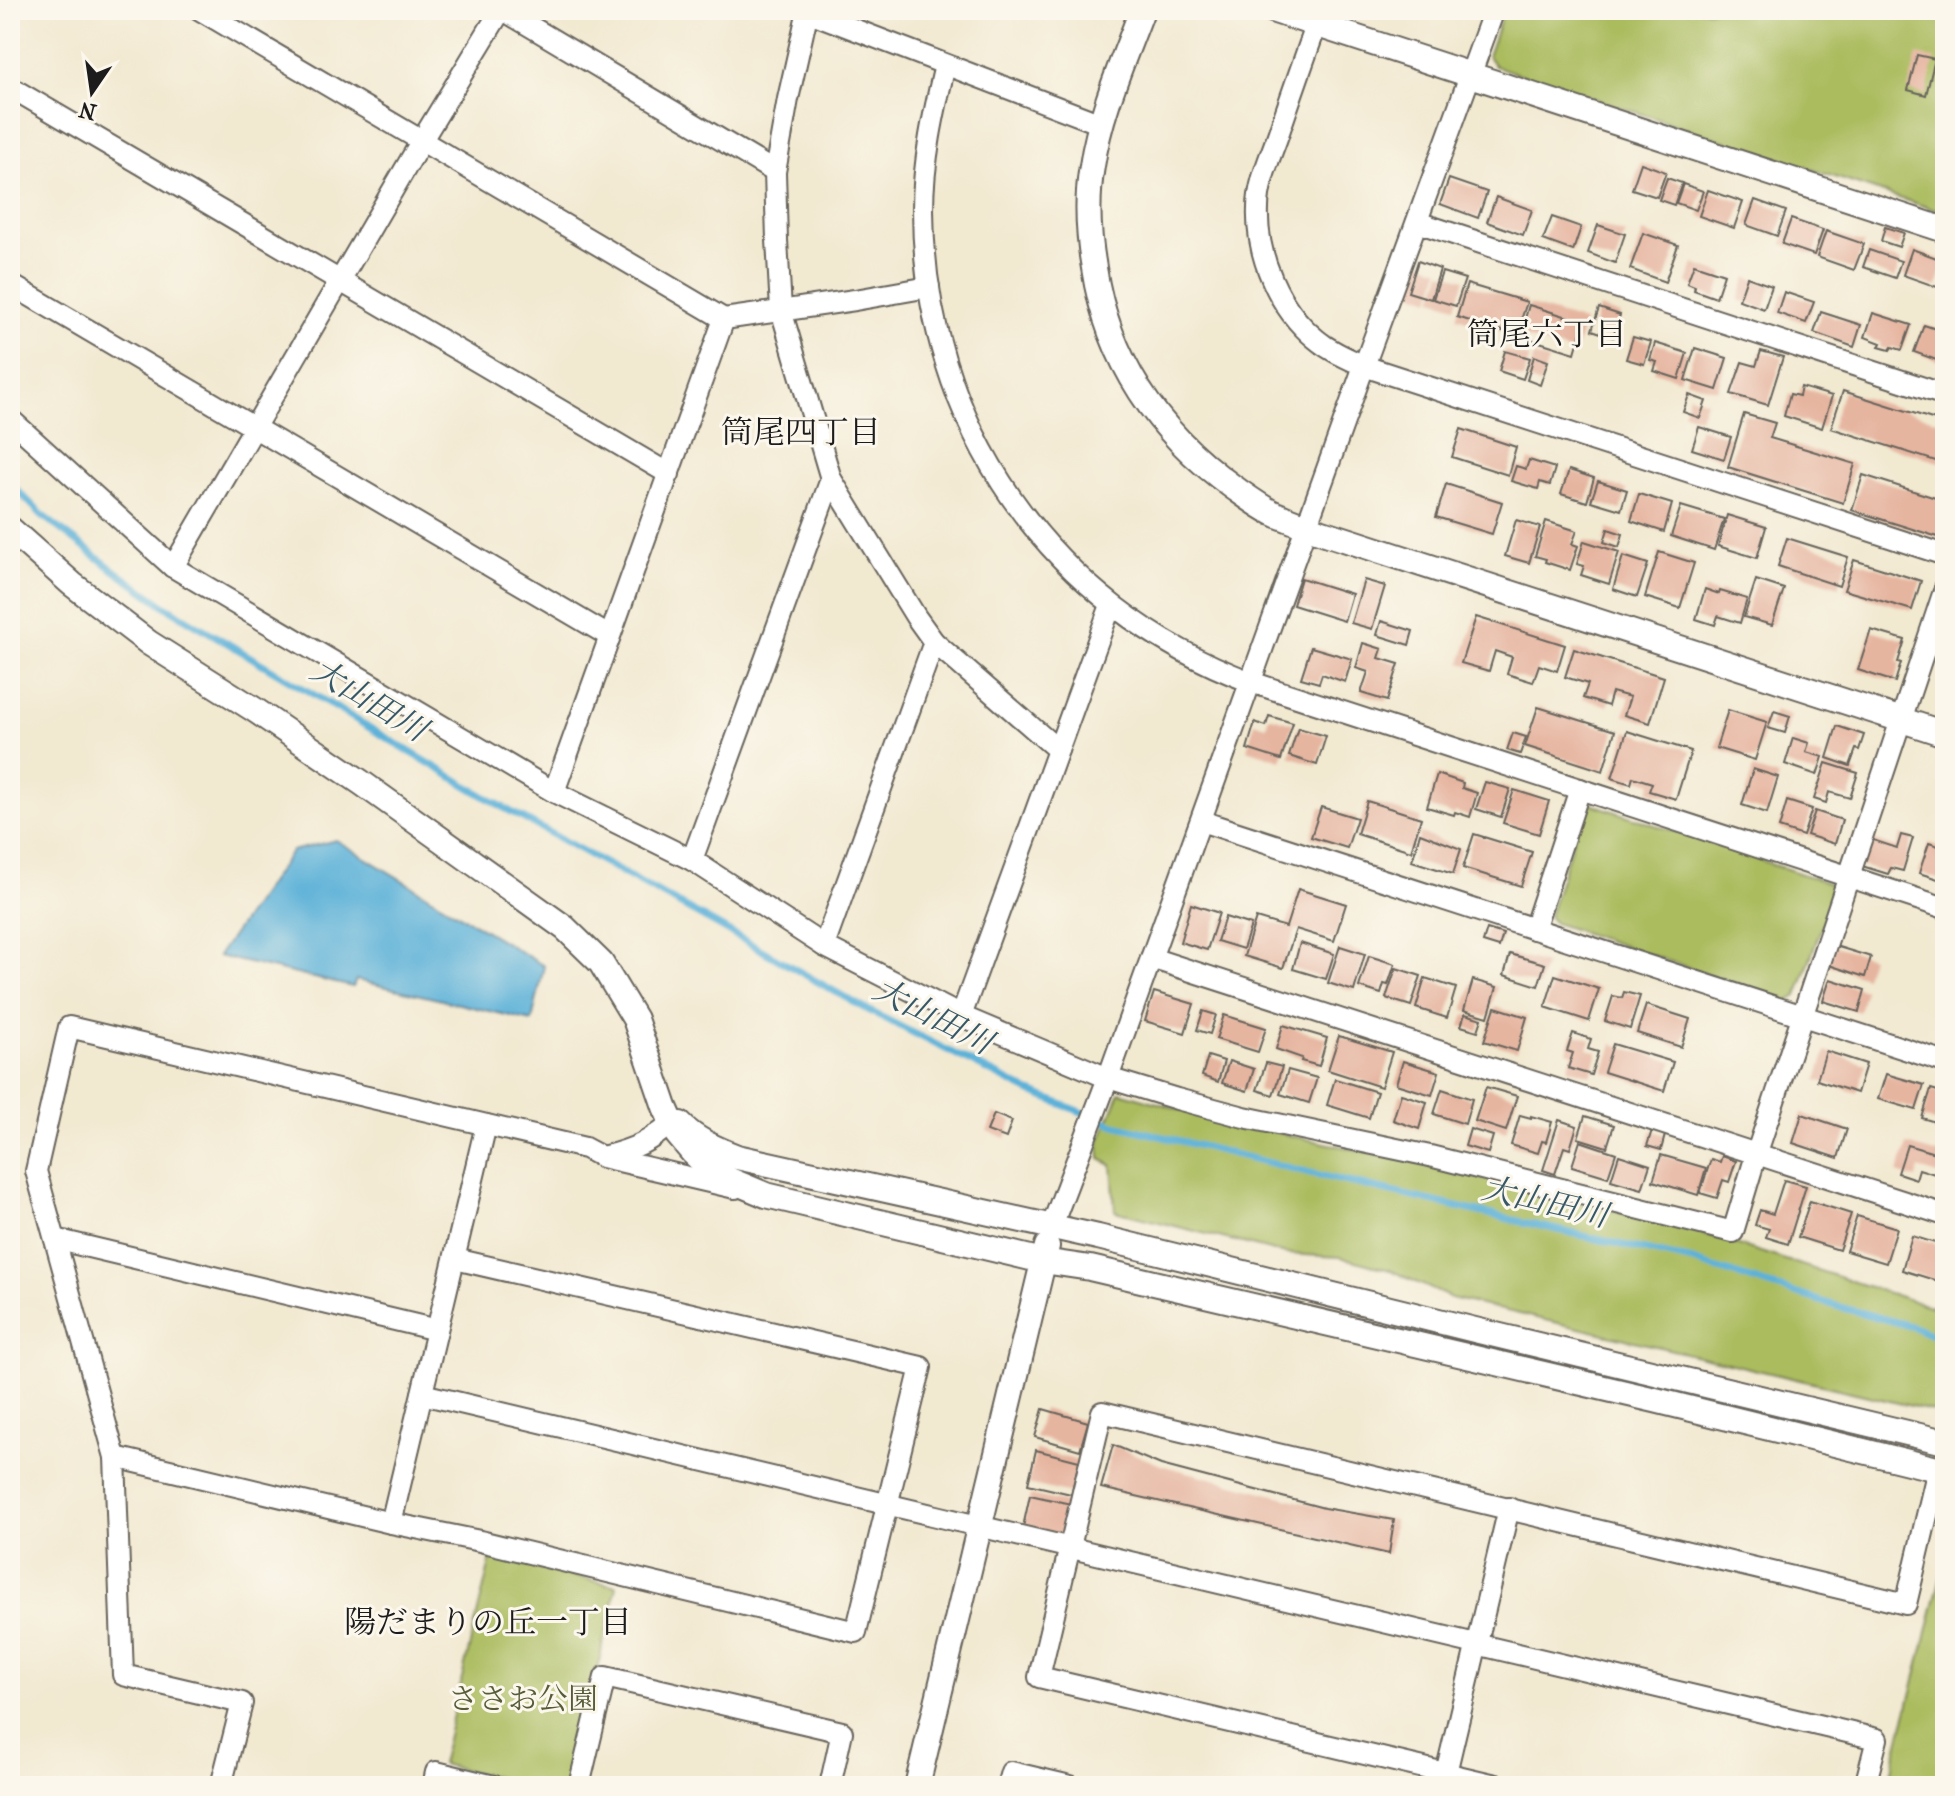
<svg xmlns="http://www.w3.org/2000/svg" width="1955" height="1796" viewBox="0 0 1955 1796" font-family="'IM FELL French Canon','Noto Serif JP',serif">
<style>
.green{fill:#abbc5f;stroke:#646c3e;stroke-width:2}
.water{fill:#5cb1d8;stroke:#3c667a;stroke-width:2}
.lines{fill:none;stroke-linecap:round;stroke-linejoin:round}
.stream{stroke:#5cb1d8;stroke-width:7}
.building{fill:#e6b5a0}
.minor-casing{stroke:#67645b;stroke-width:24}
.tertiary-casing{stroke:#67645b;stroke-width:28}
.minor{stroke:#fff;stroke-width:20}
.tertiary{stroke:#fff;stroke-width:24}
.labels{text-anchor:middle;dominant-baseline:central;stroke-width:6;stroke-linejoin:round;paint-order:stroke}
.park-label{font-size:30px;fill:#555c37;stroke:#fbf7ec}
.neighbourhood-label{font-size:32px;fill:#1c1c1c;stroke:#fbf7ec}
.water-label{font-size:32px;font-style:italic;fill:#365867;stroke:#fbf7ec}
</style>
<rect width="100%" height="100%" fill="#fbf7ec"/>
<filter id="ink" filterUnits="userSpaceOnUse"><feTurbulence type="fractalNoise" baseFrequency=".0125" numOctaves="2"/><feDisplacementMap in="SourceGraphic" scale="16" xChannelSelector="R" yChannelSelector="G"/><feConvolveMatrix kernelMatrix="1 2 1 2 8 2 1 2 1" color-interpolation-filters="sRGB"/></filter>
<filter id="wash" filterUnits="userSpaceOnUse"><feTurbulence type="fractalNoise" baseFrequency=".006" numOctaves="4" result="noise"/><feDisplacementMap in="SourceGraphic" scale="32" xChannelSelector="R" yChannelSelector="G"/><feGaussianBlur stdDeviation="1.8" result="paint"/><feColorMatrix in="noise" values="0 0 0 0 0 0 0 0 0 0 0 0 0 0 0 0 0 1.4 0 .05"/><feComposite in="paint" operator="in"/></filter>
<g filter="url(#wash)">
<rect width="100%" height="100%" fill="#f2e9d1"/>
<g class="green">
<path d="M1504,10H1945V213L1495,66L1488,56Z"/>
<path d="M1592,804L1829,883L1835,889L1797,996L1789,1001L1554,923L1549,916L1582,812Z"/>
<path d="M1120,1092L1213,1119L1418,1163L1698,1232L1945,1311V1414L1451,1298L1390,1270L1340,1257L1286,1254L1115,1211L1112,1165L1100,1159L1099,1143Z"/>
<path d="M491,1558L617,1586L569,1786H532L441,1764Z"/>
<path d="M1945,1561V1786H1888Z"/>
</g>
<path class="water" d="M336,840L544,966L532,1021L356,980L353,987L218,956L292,851Z"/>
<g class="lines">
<path class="stream" d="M10,483L43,516L115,571L165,606L506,809L719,926L864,1008L1028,1091L1115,1125L1335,1179L1693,1261L1836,1306L1914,1327L1945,1341"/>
</g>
<g id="blocks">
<g class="building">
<path d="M1917,55L1935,59L1926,95L1908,90Z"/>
<path d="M1641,163L1666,172L1657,197L1632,189Z"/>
<path d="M1667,178L1682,183L1674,205L1659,200Z"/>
<path d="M1449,179L1487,192L1478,218L1440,204Z"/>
<path d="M1683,184L1703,191L1696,210L1676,203Z"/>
<path d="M1708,190L1743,202L1734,228L1699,216Z"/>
<path d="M1496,197L1532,210L1523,235L1487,222Z"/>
<path d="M1755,200L1786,211L1777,236L1746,225Z"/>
<path d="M1552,217L1581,227L1573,251L1543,240Z"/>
<path d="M1791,219L1823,230L1814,255L1782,244Z"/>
<path d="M1598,225L1625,234L1615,263L1588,253Z"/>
<path d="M1885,227L1904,233L1899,247L1881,241Z"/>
<path d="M1826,231L1864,244L1854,270L1817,257Z"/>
<path d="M1643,233L1678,245L1665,282L1630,269Z"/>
<path d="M1912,249L1945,261L1937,287L1903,275Z"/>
<path d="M1869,250L1901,261L1895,278L1863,267Z"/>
<path d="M1418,261L1440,269L1431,299L1408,292Z"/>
<path d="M1694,264L1724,274L1716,298L1694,290L1695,286L1687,283Z"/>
<path d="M1442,272L1465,279L1456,306L1433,299Z"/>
<path d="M1747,277L1772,286L1764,309L1739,300Z"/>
<path d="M1467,284L1527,302L1516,335L1457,317Z"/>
<path d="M1784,292L1814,302L1806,323L1777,313Z"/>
<path d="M1529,305L1584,322L1575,353L1520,336Z"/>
<path d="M1599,308L1620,315L1613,337L1592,330Z"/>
<path d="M1821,312L1861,325L1854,347L1814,333Z"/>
<path d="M1873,313L1911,325L1902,350L1892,347L1890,350L1879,347L1881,343L1865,337Z"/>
<path d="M1924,325L1945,332V354L1942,362L1914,352Z"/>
<path d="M1633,337L1651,342L1644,364L1626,359Z"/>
<path d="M1655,343L1687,353L1679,379L1654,371L1657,362L1650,360Z"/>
<path d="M1695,348L1727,358L1717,390L1685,380Z"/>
<path d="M1505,351L1530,358L1523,379L1499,371Z"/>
<path d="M1761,351L1783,357L1768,405L1731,394L1742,362L1756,366Z"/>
<path d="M1534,356L1548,361L1540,385L1527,380Z"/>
<path d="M1801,387L1832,396L1822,428L1784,416L1790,394L1799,396Z"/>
<path d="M1843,391L1945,423V464L1831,428Z"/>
<path d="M1689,395L1706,401L1700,418L1683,412Z"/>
<path d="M1744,414L1775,423L1770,438L1855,464L1843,503L1728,467Z"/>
<path d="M1699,427L1731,437L1724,459L1692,449Z"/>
<path d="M1461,429L1516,447L1508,475L1452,457Z"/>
<path d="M1529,460L1555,468L1550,485L1540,482L1538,489L1511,481L1516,466L1526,469Z"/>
<path d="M1569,470L1594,478L1587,502L1561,494Z"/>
<path d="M1863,475L1945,501V513L1938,537L1852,510Z"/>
<path d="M1598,481L1627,490L1621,510L1591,501Z"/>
<path d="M1446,484L1502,502L1492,534L1436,517Z"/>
<path d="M1639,494L1672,504L1664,532L1631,521Z"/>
<path d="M1681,506L1724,519L1714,550L1671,536Z"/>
<path d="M1727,515L1766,527L1757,558L1718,546Z"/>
<path d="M1516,520L1540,527L1529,563L1505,556Z"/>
<path d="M1546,521L1577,531L1572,544L1578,546L1570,570L1545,562L1546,559L1535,556Z"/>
<path d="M1608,529L1623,534L1619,547L1604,542Z"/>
<path d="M1787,538L1848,557L1839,586L1778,566Z"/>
<path d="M1584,541L1619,552L1609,584L1581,575L1584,566L1577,564Z"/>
<path d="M1659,552L1694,563L1680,608L1645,597Z"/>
<path d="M1623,556L1648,564L1637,597L1613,589Z"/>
<path d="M1854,560L1921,581L1912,610L1844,590Z"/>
<path d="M1301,578L1352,594L1344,621L1293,605Z"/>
<path d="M1364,580L1385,586L1372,629L1351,623Z"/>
<path d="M1756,580L1784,589L1772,625L1744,617Z"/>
<path d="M1705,589L1719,594L1720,591L1747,599L1740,623L1718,616L1715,625L1696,619Z"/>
<path d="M1476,617L1565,645L1557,671L1539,665L1533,682L1507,674L1512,657L1495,651L1489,671L1461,663Z"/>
<path d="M1381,621L1413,631L1409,645L1377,635Z"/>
<path d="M1871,630L1905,640L1898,662L1901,663L1895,682L1858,670Z"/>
<path d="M1363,643L1382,649L1379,658L1399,664L1387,701L1361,693L1368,672L1356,668Z"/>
<path d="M1311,647L1352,659L1345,682L1322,674L1319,683L1301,678Z"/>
<path d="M1574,649L1664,677L1650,723L1624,715L1630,697L1612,692L1608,706L1583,698L1588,684L1565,677Z"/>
<path d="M1538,707L1615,731L1603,771L1525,746Z"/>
<path d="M1728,710L1767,722L1755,760L1716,748Z"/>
<path d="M1774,711L1790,716L1785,733L1768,728Z"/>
<path d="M1269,716L1293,723L1281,760L1247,749L1255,722L1266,726Z"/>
<path d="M1837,726L1864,735L1859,750L1856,749L1850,766L1827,758Z"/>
<path d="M1298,728L1326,736L1317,765L1289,756Z"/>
<path d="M1627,731L1691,751L1676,799L1649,791L1652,783L1633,777L1631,784L1612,778Z"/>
<path d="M1513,733L1526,737L1520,754L1507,750Z"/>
<path d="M1793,738L1809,743L1806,752L1823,757L1817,775L1785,764Z"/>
<path d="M1826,763L1858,773L1850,798L1829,792L1826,803L1814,799Z"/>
<path d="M1753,769L1778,777L1767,813L1742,805Z"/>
<path d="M1437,774L1463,783L1462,788L1477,793L1470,817L1455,812L1454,815L1427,807Z"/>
<path d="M1485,782L1510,789L1501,817L1476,809Z"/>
<path d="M1514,790L1549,801L1539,834L1503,823Z"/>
<path d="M1367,801L1421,818L1411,851L1357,834Z"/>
<path d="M1787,801L1812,809L1803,836L1779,828Z"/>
<path d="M1321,807L1357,818L1347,848L1311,837Z"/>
<path d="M1815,811L1842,820L1835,844L1807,835Z"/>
<path d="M1420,833L1461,849L1453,874L1412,861Z"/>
<path d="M1474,834L1532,852L1521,886L1463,868Z"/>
<path d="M1901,835L1913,838L1903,871L1891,868L1888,874L1862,866L1870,839L1897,848Z"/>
<path d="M1929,843L1945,848L1944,881L1919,873Z"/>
<path d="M1298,889L1346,904L1334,941L1296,929L1283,968L1244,956L1256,918L1286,927Z"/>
<path d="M1191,904L1219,913L1207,950L1180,942Z"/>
<path d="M1225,917L1251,925L1243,949L1217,941Z"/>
<path d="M1487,929L1503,934L1499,947L1483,942Z"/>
<path d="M1300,943L1334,954L1326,979L1293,969Z"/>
<path d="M1340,946L1365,954L1354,991L1328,983Z"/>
<path d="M1835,946L1871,957L1865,977L1829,965Z"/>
<path d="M1510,954L1545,964L1538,986L1504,975Z"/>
<path d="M1369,956L1395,964L1388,985L1384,984L1381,994L1359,987Z"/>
<path d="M1396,968L1421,976L1411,1006L1386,998Z"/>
<path d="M1555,975L1599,989L1589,1021L1545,1007Z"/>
<path d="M1425,978L1456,988L1447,1018L1416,1008Z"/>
<path d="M1830,979L1865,990L1859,1012L1823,1001Z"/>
<path d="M1473,980L1497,987L1488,1017L1464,1010Z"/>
<path d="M1154,992L1194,1004L1185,1033L1145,1021Z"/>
<path d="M1624,992L1640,996L1630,1029L1605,1021L1613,996L1622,998Z"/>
<path d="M1646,1005L1690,1019L1681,1047L1637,1033Z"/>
<path d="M1495,1007L1527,1017L1517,1051L1484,1041Z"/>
<path d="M1203,1011L1216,1015L1210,1034L1197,1030Z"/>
<path d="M1465,1014L1482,1019L1478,1031L1461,1026Z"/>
<path d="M1224,1015L1266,1028L1258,1052L1216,1039Z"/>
<path d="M1283,1025L1327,1038L1319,1066L1301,1061L1302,1058L1276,1049Z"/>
<path d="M1573,1033L1591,1039L1588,1049L1598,1052L1591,1075L1568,1068L1573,1053L1567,1051Z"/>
<path d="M1339,1036L1392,1052L1381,1087L1328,1070Z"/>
<path d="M1613,1044L1673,1062L1664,1091L1604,1072Z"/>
<path d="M1826,1051L1866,1064L1857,1093L1817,1080Z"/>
<path d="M1208,1056L1224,1061L1218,1082L1202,1076Z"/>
<path d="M1229,1061L1254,1069L1247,1091L1222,1083Z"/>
<path d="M1403,1061L1439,1072L1432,1095L1396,1084Z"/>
<path d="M1266,1063L1282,1067L1273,1095L1257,1090Z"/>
<path d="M1288,1070L1317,1078L1309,1103L1280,1094Z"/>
<path d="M1886,1074L1924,1085L1916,1110L1878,1099Z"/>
<path d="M1335,1079L1377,1092L1369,1118L1327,1105Z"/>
<path d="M1486,1087L1517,1096L1506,1131L1475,1121Z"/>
<path d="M1442,1089L1472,1099L1465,1124L1434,1114Z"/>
<path d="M1931,1089L1945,1093V1125L1922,1118Z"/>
<path d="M1401,1094L1427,1102L1419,1129L1393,1120Z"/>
<path d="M994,1114L1012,1121L1006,1138L987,1131Z"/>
<path d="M1802,1114L1847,1129L1838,1158L1793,1143Z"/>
<path d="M1520,1115L1531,1118V1116L1552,1122L1546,1142L1542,1141L1538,1153L1511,1145Z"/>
<path d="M1585,1116L1614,1125L1607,1147L1578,1138Z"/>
<path d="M1559,1120L1577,1126L1570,1149L1564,1147L1555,1174L1543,1170Z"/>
<path d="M1470,1129L1493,1136L1488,1153L1465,1146Z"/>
<path d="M1652,1130L1665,1135L1661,1150L1647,1146Z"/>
<path d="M1580,1141L1616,1153L1608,1177L1572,1166Z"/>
<path d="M1907,1145L1945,1156L1941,1176L1919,1169L1916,1179L1898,1173Z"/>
<path d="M1619,1155L1650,1165L1642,1189L1611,1180Z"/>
<path d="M1661,1155L1706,1168L1698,1195L1653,1181Z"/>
<path d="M1722,1156L1736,1161L1729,1182L1723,1180L1717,1198L1700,1193L1711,1159L1720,1162Z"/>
<path d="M1784,1180L1806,1186L1788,1244L1766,1237L1769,1229L1755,1225L1760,1210L1773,1214Z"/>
<path d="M1810,1201L1851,1214L1839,1250L1798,1237Z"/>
<path d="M1857,1216L1897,1228L1886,1263L1846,1251Z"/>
<path d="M1912,1236L1945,1246L1944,1283L1902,1270Z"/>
<path d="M1043,1409L1088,1422L1080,1450L1035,1437Z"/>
<path d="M1113,1445L1161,1465L1324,1508L1394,1520L1389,1554L1101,1488Z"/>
<path d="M1036,1450L1079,1461L1071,1494L1028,1484Z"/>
<path d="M1030,1495L1071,1504L1064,1536L1023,1527Z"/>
</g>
</g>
</g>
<g filter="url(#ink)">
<use href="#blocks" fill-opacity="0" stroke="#67645b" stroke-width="2"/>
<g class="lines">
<g class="minor-casing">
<g id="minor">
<path d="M200,10L724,319"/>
<path d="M503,10L775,172"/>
<path d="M804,10L1101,124"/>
<path d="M808,10L788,99L775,172L777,240L781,310L831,479L916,617L934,642L1058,750"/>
<path d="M1322,10C1307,50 1293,91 1279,132C1271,156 1258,182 1258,208C1256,256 1279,309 1316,339C1330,351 1347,358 1364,366L1945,555"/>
<path d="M945,65C934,112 923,161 923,209C923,424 1050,607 1251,682L1945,908"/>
<path d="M10,87L669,474"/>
<path d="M1417,222L1945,395"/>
<path d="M10,284L609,636"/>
<path d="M10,419L173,567L554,792L692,860L824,946L961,1016L1108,1078L1177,1099L1244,1117L1430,1156L1733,1232L1756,1155L1945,588"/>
<path d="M173,567L422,140L501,10"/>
<path d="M554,792L724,319L855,300L929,287"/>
<path d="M1201,821L1945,1062"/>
<path d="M692,860L831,479"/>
<path d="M1534,929L1580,789"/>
<path d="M824,946L934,642"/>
<path d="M1151,958L1945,1215"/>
<path d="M961,1016L1111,605"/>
<path d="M606,1156C634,1149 650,1142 672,1122"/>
<path d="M1051,1228L1108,1078L1364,366L1494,10"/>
<path d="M55,1239L437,1330"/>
<path d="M422,1394C908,1507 1392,1625 1877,1739L1865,1786"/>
<path d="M115,1457L391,1523L480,1541L856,1632L921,1367L455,1259"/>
<path d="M391,1523L486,1125"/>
<path d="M1446,1773L1509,1508"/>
<path d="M221,1786L242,1703L123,1675L115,1457L36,1171L69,1027L585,1148L602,1157L735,1188"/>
<path d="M433,1786L436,1772L494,1786"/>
<path d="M579,1786L605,1677L842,1732L830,1786"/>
<path d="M1007,1786L1011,1772L1070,1786"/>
<path d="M1500,1786L1039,1677L1102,1412L1906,1604L1938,1469"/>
</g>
</g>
<g class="tertiary-casing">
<g id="tertiary">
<path d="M1142,10C1123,61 1100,112 1092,166C1086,200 1088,234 1094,268C1108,360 1158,433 1233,487C1246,496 1259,506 1273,513C1284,518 1296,522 1307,527L1945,734"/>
<path d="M1272,10L1945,230"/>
<path d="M10,529L72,584L149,643L255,710L362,783L565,928L601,963L635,1019L665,1107L677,1134L693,1153L707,1166L730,1180L766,1195L1043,1261L1090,1268L1655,1400L1945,1471"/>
<path d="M680,1124C695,1140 717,1149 737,1157L1098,1237L1475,1330L1945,1442"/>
<path d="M917,1786L1047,1246"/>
</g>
</g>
<use href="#minor" class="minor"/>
<use href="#tertiary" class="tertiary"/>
</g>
</g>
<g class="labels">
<g class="park-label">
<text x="523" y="1699">ささお公園</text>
</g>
<g class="neighbourhood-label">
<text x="1547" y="334">筒尾六丁目</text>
<text x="801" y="432">筒尾四丁目</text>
<text x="488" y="1622">陽だまりの丘一丁目</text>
</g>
<g class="water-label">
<text transform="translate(369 700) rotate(31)">大山田川</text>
<text transform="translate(933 1016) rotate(27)">大山田川</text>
<text transform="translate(1545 1202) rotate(13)">大山田川</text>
</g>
</g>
<rect width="1955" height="1796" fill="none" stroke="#fbf7ec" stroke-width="40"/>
<g transform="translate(92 92) rotate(193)" stroke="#fbf7ec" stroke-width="6" paint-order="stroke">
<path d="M0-6L14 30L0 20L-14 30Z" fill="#1c1c1c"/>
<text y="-12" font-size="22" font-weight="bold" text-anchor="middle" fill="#1c1c1c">N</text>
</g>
</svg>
